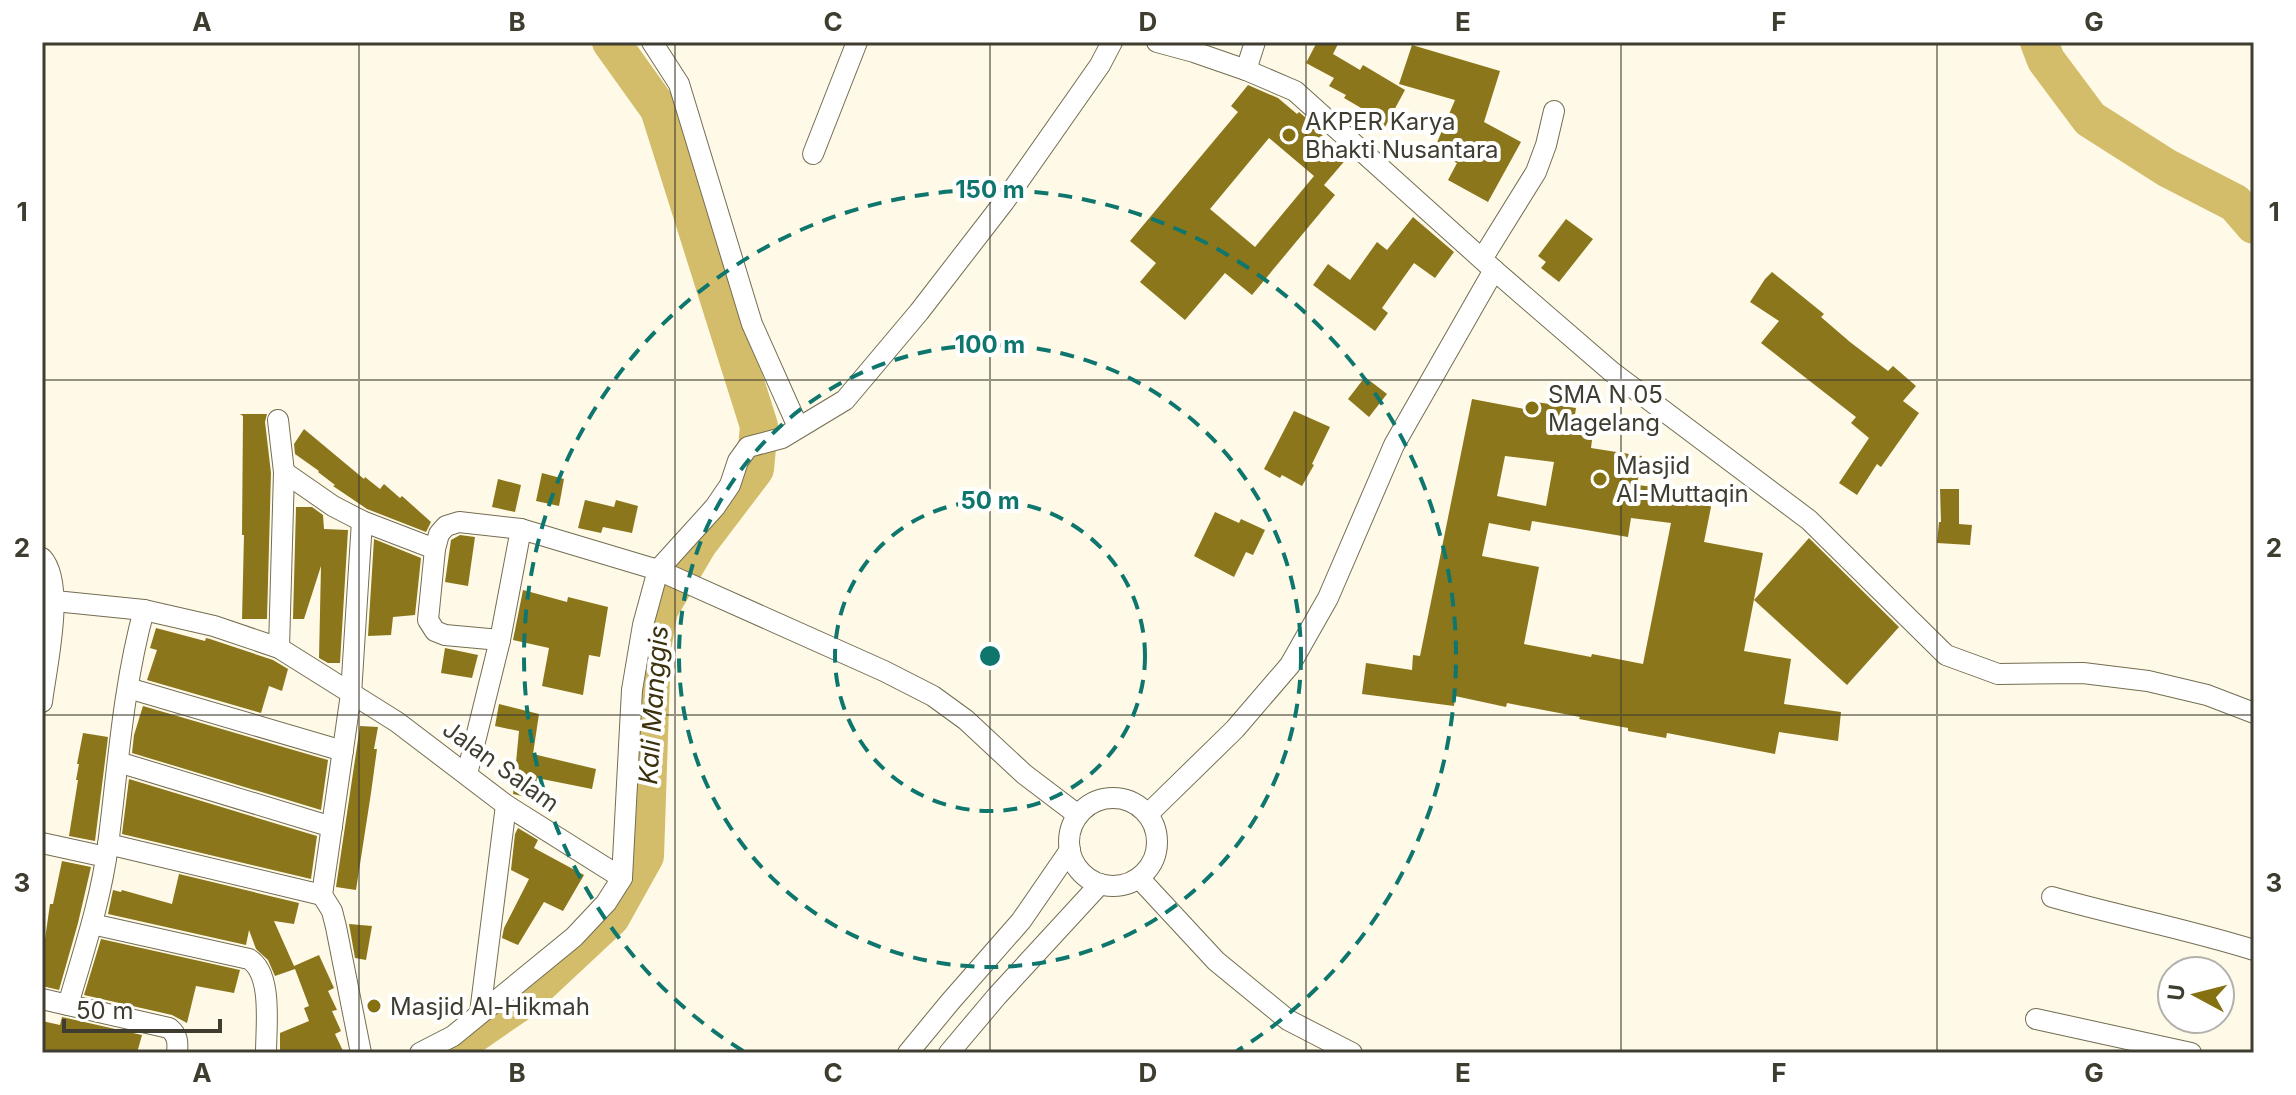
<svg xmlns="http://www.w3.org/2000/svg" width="2296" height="1095" viewBox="0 0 2296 1095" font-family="Inter,sans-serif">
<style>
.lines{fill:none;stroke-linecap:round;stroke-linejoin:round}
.river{stroke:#d3bd6a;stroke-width:38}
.building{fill:#8b761c;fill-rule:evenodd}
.minor-casing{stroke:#746d52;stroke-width:22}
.minor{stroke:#fff;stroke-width:20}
.grid{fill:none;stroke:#3f3c30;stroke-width:2;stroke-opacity:0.55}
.ring{fill:none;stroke:#0f766e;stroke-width:4;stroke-dasharray:14 10}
.poi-dot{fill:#867112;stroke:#fff;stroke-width:3}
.labels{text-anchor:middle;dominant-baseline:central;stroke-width:8;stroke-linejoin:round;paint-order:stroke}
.poi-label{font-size:24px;fill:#3f3c30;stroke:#fff;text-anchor:start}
.street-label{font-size:24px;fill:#3f3c30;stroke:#fff}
.water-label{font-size:26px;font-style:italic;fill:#3b320d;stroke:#fff}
.centre{fill:#0f766e;stroke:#fff;stroke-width:4}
.ring-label{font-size:24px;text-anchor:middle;font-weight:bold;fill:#0f766e;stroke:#fff;stroke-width:8;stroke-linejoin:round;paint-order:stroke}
.neatline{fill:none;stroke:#3f3c30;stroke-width:3}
.grid-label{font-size:26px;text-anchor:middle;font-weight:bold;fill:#3f3c30}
</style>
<rect width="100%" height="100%" fill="#fefae7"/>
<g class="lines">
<g class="river">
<path d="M2039,42L2046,60L2090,119L2167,168L2235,203L2254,225"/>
<path d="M446,1053L520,1002L611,917L645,856L652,648L659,610L698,544L755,469L759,426L659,109L611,42"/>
</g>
</g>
<g class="building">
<path d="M1317,42H1339L1333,54L1360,70L1363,65L1405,90L1385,127L1366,116L1368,112L1344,98L1346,95L1329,86L1334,78L1306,63Z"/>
<path d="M1412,45L1500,71L1484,122L1521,142L1488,202L1448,180L1457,163L1433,152L1455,100L1399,84Z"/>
<path d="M1248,85L1278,98L1297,114L1299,112L1312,123L1310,125L1348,157L1324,185L1314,176L1335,195L1252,295L1225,273L1185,320L1140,282L1156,263L1130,241L1238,112L1231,106ZM1269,138L1314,176L1255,247L1210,209Z"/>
<path d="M1413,217L1454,252L1435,278L1414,263L1382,308L1388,313L1375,331L1313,285L1328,264L1350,280L1377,242L1387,250Z"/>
<path d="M1566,219L1593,239L1559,282L1541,268L1546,262L1538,256Z"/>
<path d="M1772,272L1824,314L1821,317L1850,342L1888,371L1893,366L1916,386L1903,401L1919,413L1881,467L1877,464L1857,495L1839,483L1869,438L1851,423L1856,417L1761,343L1779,321L1750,302L1765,279Z"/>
<path d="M1365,377L1387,394L1369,417L1348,399Z"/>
<path d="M1472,399L1535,411L1536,402L1576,408L1574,421L1594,424L1591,448L1642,456L1637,485L1699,492L1711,507L1704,542L1763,553L1744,651L1791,659L1784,704L1841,712L1838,741L1779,732L1775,754L1667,733L1666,738L1628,731V728L1579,719L1580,717L1507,703L1506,707L1455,696L1454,706L1362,694L1366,663L1412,670L1413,655L1420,656ZM1505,456L1554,462L1546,506L1497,496ZM1631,518L1671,523L1643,664L1592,654L1591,657L1524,644L1539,567L1482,556L1489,523L1530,531L1532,521L1628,537Z"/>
<path d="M1294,411L1330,427L1312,464L1314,465L1302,486L1282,475L1280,478L1264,469Z"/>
<path d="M240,414H267L265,422L271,473L267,619H242L244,535H242L243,416Z"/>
<path d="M304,429L364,479L365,477L380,489L384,484L400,498L402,496L431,522L426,532L367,509L333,486L335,485L318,472L319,471L295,454L294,444Z"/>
<path d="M542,473L564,479L559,506L536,501Z"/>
<path d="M498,479L521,485L515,512L492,507Z"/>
<path d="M1940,489H1959V524L1972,525L1970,545L1937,543L1939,522H1941Z"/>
<path d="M585,500L614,507L616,500L638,506L632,533L603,527L601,533L578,528Z"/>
<path d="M296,507H312L323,515L324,529L348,530L340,663H328L319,658L321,566L304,619H293Z"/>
<path d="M1215,512L1239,523L1241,519L1265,530L1253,555L1246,552L1234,577L1194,556Z"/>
<path d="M460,535L475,537L468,586L445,582L451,540Z"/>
<path d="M1809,538L1899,627L1847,685L1754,600Z"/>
<path d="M374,539L421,558L415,615L393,617L391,635L368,636Z"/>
<path d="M523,590L567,602L568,597L608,607L600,657L589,655L583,695L542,686L549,648L513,640Z"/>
<path d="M156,628L205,641L206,638L210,639L273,660L288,669L282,691L269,686L261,713L147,680L157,650L150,648Z"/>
<path d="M445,648L478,655L472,678L441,673Z"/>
<path d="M499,704L539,714L533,754L596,769L592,789L537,778L534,795H526V797L513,794L519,731L495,726Z"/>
<path d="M143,706L328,760L321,810L132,753L134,735Z"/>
<path d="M360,726L378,727L374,749H377L371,793L356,890L336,887Z"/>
<path d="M83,733L108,737L95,841L69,836L78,780H76L79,764H77Z"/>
<path d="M129,779L317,836L311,879L122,834Z"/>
<path d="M518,828L538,840L534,848L584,875L563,911L544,902L518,945L502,938L504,928L529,879L511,870L515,834Z"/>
<path d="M62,861L91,867L78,923L59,990L42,986V960L50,904H53Z"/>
<path d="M179,874L299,903L294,924L274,921L294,966L319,955L334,988L328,991L337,1010L332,1011L341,1031L335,1034L344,1053H280V1033L309,1021L304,1008L309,1006L295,969L275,976L268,960L256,949L249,930L246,945L108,914L113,890L121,892L122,890L172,904Z"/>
<path d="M349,924L372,926L366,960L355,958Z"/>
<path d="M101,939L240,970L234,993L196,986L187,1023L172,1015L84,995Z"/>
<path d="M62,1017L142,1035L137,1053H42V1021L60,1025Z"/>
</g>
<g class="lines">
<g class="minor-casing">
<g id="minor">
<path d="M652,42L679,84L752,324L798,427"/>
<path d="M1157,42L1194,52L1246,70L1295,91L1494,270"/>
<path d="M1246,70L1255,42"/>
<path d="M813,154L857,42"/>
<path d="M1482,259L1536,172L1546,145L1554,111"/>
<path d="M278,420L284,472L279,648"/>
<path d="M284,472L333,506L362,521L435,549"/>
<path d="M42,558C66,584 46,668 42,702"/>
<path d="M55,601L144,610"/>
<path d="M500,640L445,635L435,631L428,620L435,549L439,534L446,526L459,522L521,529"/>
<path d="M128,688L343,751"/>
<path d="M118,762L332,827"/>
<path d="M467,774L500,640L521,529L658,570L884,671L933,696L966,720L1024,774L1078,815"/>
<circle cx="1113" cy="842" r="44"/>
<path d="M1148,814L1235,729L1290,665L1328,598L1394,445L1494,270L1612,372L1809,520L1946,655L1998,674L2083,673L2148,681L2207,695L2254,713"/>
<path d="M42,843L106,857"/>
<path d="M108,844L322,895"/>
<path d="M1139,878L1216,961L1288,1020L1352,1053"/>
<path d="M2052,897C2119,916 2187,929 2254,950"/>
<path d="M92,924L249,959C273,974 266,1026 266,1053"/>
<path d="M42,999L68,1005C83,953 101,900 108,845C118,767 123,686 144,610L214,626L279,648L397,722L506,805L622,878"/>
<path d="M68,1005L169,1028C178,1035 178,1043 177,1053"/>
<path d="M480,1013L506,805"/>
<path d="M2036,1019L2191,1053"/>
<path d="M361,1053L336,927L332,911L322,895L351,694L362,521"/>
<path d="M420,1053L453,1036L574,937L606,903L622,878L632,690L643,625L658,570L715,507L730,485L738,461L748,447L782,438L845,400L919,312L1004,202L1100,65L1112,42"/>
<path d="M908,1053L950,1002L1021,921L1070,850"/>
<path d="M949,1053L997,996L1100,884"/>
</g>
</g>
<use href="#minor" class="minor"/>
</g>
<path class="grid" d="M359,42V1053M675,42V1053M990,42V1053M1306,42V1053M1621,42V1053M1937,42V1053M42,380H2254M42,715H2254"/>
<g class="ring">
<circle cx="990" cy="656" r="155"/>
<circle cx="990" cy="656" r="311"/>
<path d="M743 1051A466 466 0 1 1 1237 1051"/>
</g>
<g class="poi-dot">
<circle cx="1289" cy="135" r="8"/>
<circle cx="1532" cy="408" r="8"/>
<circle cx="1600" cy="479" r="8"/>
<circle cx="374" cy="1006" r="8"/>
</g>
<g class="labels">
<g class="poi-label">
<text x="1305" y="121">AKPER Karya<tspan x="1305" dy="28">Bhakti Nusantara</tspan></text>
<text x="1548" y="394">SMA N 05<tspan x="1548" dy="28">Magelang</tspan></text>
<text x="1616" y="465">Masjid<tspan x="1616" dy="28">Al-Muttaqin</tspan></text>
<text x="390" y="1006">Masjid Al-Hikmah</text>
</g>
<g class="street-label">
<text transform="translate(501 766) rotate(36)">Jalan Salam</text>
</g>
<g class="water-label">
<text transform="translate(653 705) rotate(-86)">Kali Manggis</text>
</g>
</g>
<circle cx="990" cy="656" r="12" class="centre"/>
<g class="ring-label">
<text x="990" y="198">150 m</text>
<text x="990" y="353">100 m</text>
<text x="990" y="509">50 m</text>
</g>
<rect width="2296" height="1095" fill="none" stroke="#ffffff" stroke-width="88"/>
<g transform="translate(2196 995) rotate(277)"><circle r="38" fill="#ffffff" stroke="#b2b1ac" stroke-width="2"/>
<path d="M0-6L14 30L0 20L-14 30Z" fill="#867112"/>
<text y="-12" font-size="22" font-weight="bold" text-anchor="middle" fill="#3f3c30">U</text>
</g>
<path d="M64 1019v12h156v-12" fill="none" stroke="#3f3c30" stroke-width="4"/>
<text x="76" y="1019" font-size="24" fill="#3f3c30" stroke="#ffffff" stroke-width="6" paint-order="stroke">50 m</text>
<rect x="44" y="44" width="2208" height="1007" class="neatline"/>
<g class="grid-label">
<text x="202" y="31">A</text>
<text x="517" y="31">B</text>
<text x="833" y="31">C</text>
<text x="1148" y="31">D</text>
<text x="1463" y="31">E</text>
<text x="1779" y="31">F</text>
<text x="2094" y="31">G</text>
<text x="22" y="221">1</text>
<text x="2274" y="221">1</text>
<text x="22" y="557">2</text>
<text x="2274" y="557">2</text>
<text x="22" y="892">3</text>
<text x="2274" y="892">3</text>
<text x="202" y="1082">A</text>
<text x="517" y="1082">B</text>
<text x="833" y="1082">C</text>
<text x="1148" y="1082">D</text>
<text x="1463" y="1082">E</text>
<text x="1779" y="1082">F</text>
<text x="2094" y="1082">G</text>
</g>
</svg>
